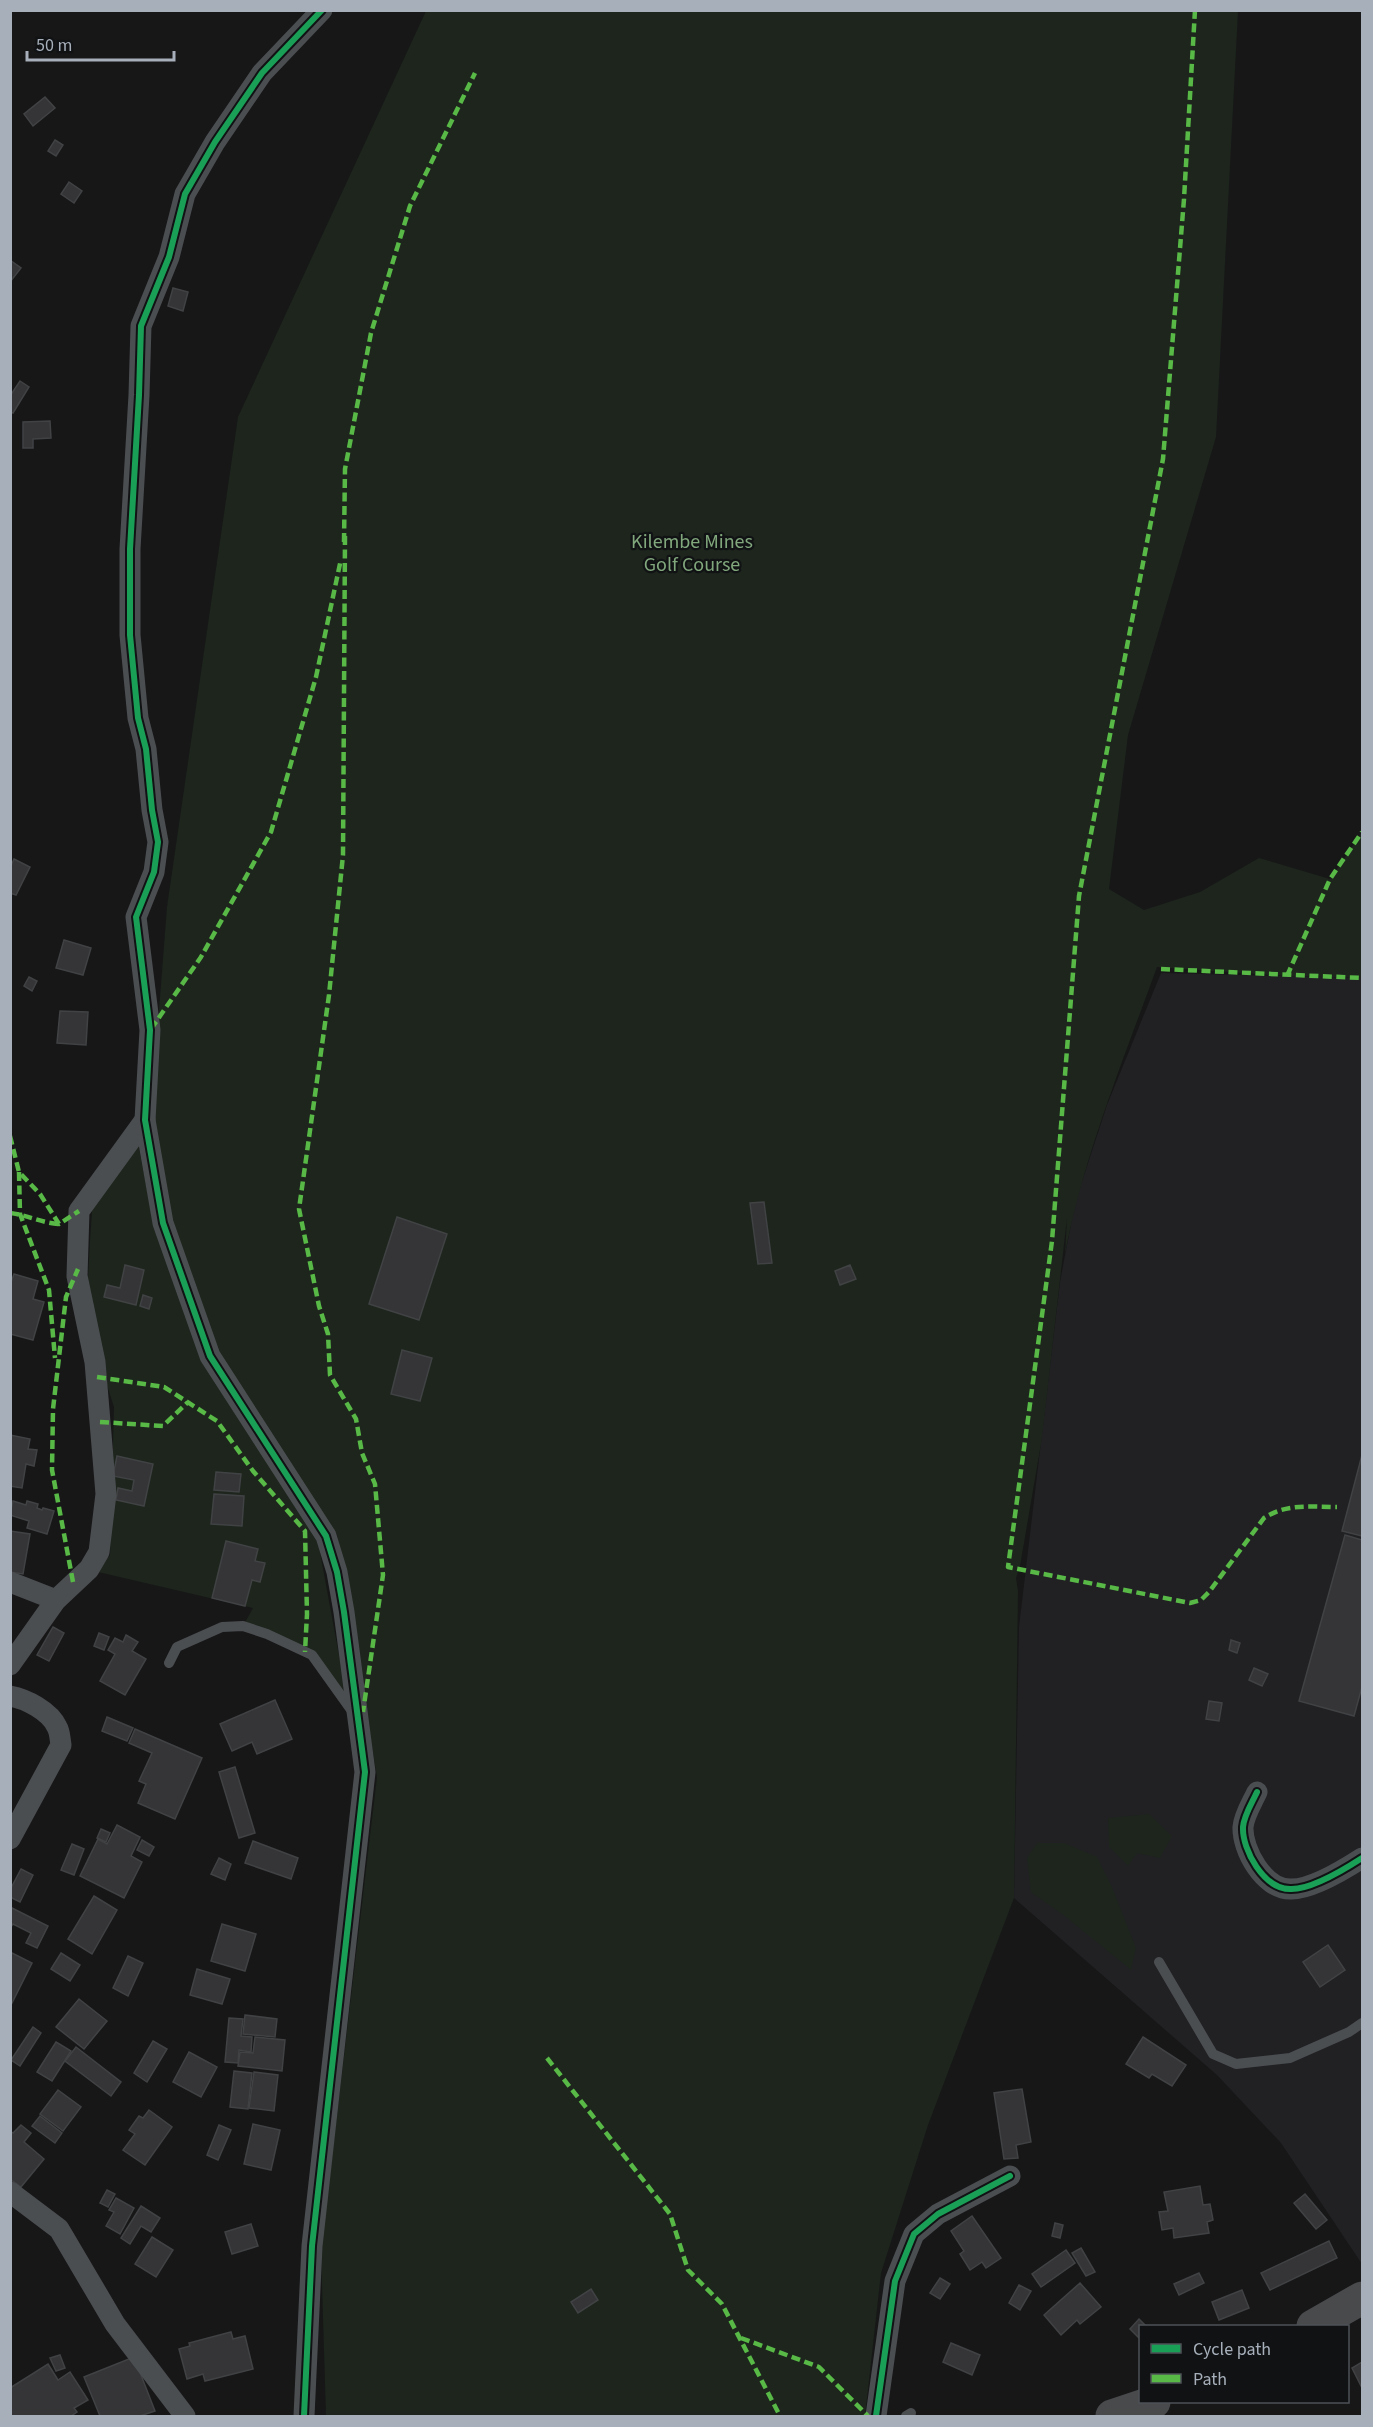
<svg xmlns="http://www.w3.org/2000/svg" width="1373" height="2427" viewBox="0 0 1373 2427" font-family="'Source Sans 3',sans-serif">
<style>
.built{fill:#212124}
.green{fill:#1d251d}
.building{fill:#353537;stroke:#404244;stroke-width:1.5}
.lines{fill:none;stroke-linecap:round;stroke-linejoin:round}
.service{stroke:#4b4e51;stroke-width:10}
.minor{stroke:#4b4e51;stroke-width:21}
.primary{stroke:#484a4c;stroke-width:33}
.quiet{stroke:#58b947;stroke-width:4.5;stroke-dasharray:9 4.5;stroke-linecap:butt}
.cycleway-casing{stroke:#111214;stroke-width:10}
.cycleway{stroke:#1a9f57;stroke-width:6}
.labels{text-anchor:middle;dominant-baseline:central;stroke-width:4.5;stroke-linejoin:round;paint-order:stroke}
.park-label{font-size:20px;fill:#81a77c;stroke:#111214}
</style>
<rect width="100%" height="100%" fill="#171718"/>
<path class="built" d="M1161,973L1362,978V2264L1281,2143L1217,2075L1014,1898L1019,1627L1060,1282L1075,1203L1107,1105Z"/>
<g class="green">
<path d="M426,11H1238L1216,437L1128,735L1109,889L1144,910L1200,892L1259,858L1330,879L1362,832V978L1287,976L1157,967C1123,1061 1084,1155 1065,1254L1067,1218L1042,1438L1020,1566L1016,1578L1018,1591L1014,1898L928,2125L881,2273L865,2416H326L321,2251L377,1777L337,1535L229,1373L210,1339L174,1240L152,1101L167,907L238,417Z"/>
<path d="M138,1142L154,1229L317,1536L348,1704L305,1651L243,1626L253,1608L98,1572L110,1555L114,1407L105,1379L88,1278L90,1241L93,1197Z"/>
<path d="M1149,1814L1172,1836L1160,1858L1137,1853L1128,1866L1109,1847L1108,1818Z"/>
<path d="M1037,1843H1064L1097,1857L1112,1887L1136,1948L1131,1970L1066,1917L1031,1892L1027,1858Z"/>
</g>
<g class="building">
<path d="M45,97L55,108L33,126L24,114Z"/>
<path d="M55,140L63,145L56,156L48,151Z"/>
<path d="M69,182L82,191L74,203L61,194Z"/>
<path d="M10,260L21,268L10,282Z"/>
<path d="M173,288L188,292L183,311L168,306Z"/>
<path d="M20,381L29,387L13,413L10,412V396Z"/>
<path d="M50,421L51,438L33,439V448H23V422Z"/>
<path d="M14,859L30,867L16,895L10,893V868Z"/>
<path d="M64,940L91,948L83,975L56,968Z"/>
<path d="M29,977L37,981L32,991L24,986Z"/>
<path d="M60,1011L88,1012L86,1045L57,1043Z"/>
<path d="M764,1202L772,1263L758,1264L750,1203Z"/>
<path d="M397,1217L447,1234L419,1320L369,1304Z"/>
<path d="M125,1265L144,1270L136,1305L104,1297L107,1285L120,1288Z"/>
<path d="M850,1265L856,1279L840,1285L835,1271Z"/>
<path d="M14,1274L38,1281L33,1299L44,1302L33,1340L10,1334V1285Z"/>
<path d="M143,1295L152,1298L149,1309L140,1306Z"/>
<path d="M402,1350L432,1358L420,1401L391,1394Z"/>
<path d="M10,1435L30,1439L28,1449L37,1450L34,1466L26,1464L22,1488L10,1486Z"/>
<path d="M1362,1455V1536L1342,1531Z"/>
<path d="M117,1456L153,1464L144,1506L116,1500L118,1488L132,1491L134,1480L113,1476Z"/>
<path d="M216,1472L241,1474L239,1492L214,1490Z"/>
<path d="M214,1494L244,1496L242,1526L211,1524Z"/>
<path d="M13,1501L26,1505L27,1501L38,1504L37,1508L42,1510L43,1508L54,1511L47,1534L27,1528L29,1521L10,1515Z"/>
<path d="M10,1531L30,1534L23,1574L10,1572Z"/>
<path d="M1345,1535L1362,1540V1687L1354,1716L1299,1701Z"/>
<path d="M226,1541L258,1549L255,1561L265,1563L260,1582L252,1580L245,1606L212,1598Z"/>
<path d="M53,1627L64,1633L49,1661L37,1655Z"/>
<path d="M99,1633L109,1637L104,1650L94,1646Z"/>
<path d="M126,1635L138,1642L132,1651L146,1659L125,1695L100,1681L115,1654L108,1650L115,1638L123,1642Z"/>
<path d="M1231,1640L1240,1643L1237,1653L1229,1650Z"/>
<path d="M1254,1668L1268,1674L1262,1686L1249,1680Z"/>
<path d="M275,1700L292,1739L257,1754L252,1742L232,1751L220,1724Z"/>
<path d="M1209,1701L1222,1703L1219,1721L1206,1719Z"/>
<path d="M107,1717L133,1728L127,1741L102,1731Z"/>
<path d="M135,1729L202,1758L175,1819L138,1803L146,1784L139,1781L152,1753L129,1743Z"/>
<path d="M235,1767L255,1833L239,1838L219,1772Z"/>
<path d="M117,1825L140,1837L131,1856L142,1862L124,1898L80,1876L98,1839L107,1844Z"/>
<path d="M101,1829L110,1833L106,1842L97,1838Z"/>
<path d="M142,1840L154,1847L149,1856L137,1850Z"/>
<path d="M253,1841L298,1858L291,1879L245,1863Z"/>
<path d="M72,1844L84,1849L74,1875L61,1870Z"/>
<path d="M219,1858L231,1864L225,1880L211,1874Z"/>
<path d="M21,1869L33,1875L20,1902L10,1897V1890Z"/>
<path d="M94,1896L117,1910L92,1954L68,1939Z"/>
<path d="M10,1907L48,1926L37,1948L26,1943L31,1933L13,1924L10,1928Z"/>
<path d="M222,1924L256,1934L245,1971L211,1961Z"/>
<path d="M1328,1945L1345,1970L1320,1987L1303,1962Z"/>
<path d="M10,1952L32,1963L11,2005H10Z"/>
<path d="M61,1953L80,1965L70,1981L51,1969Z"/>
<path d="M128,1956L143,1963L128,1996L113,1988Z"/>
<path d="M197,1969L230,1979L222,2004L190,1995Z"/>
<path d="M79,1999L107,2021L84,2049L56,2027Z"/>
<path d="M245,2015L277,2019L275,2037L243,2034Z"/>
<path d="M229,2018L243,2019L241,2036L252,2037L251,2052L239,2050L238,2063L225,2062Z"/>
<path d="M33,2027L41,2033L20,2066L11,2060Z"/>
<path d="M255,2037L285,2040L282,2071L238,2066L240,2052L253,2053Z"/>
<path d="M1143,2037L1186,2065L1172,2086L1152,2074L1149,2078L1126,2064Z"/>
<path d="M153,2041L167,2049L147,2082L134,2073Z"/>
<path d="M56,2042L71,2051L52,2081L37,2072Z"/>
<path d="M76,2047L121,2082L111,2096L65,2061Z"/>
<path d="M189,2052L217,2067L201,2097L173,2082Z"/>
<path d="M234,2071L252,2073L248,2109L230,2107Z"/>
<path d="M254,2072L278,2075L274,2111L249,2108Z"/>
<path d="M1022,2089L1031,2142L1016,2145L1018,2158L1004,2159L994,2093Z"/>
<path d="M58,2090L81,2107L63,2131L40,2114Z"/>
<path d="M149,2110L172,2127L145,2165L123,2150L135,2134L129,2130L139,2116L143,2118Z"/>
<path d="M40,2116L62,2133L55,2143L32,2126Z"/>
<path d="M253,2124L280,2130L271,2170L244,2164Z"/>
<path d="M21,2125L31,2133L24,2142L44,2159L21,2187L10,2179V2131L13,2133Z"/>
<path d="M219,2125L231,2130L218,2160L207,2155Z"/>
<path d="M1200,2186L1203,2205L1210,2204L1213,2220L1207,2222L1209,2233L1174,2238L1173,2228L1162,2230L1159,2212L1168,2211L1164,2192Z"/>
<path d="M107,2190L115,2194L108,2207L100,2203Z"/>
<path d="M1305,2194L1327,2220L1316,2229L1294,2203Z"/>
<path d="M116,2198L134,2208L120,2234L106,2226L114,2212L109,2210Z"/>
<path d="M141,2206L160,2218L151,2232L141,2226L130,2244L121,2238Z"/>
<path d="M972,2216L1001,2258L986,2268L982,2262L970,2270L960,2254L964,2251L951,2231Z"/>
<path d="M1055,2223L1063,2225L1060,2238L1052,2236Z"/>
<path d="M251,2224L258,2246L232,2254L225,2232Z"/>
<path d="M152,2237L173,2250L156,2277L135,2264Z"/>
<path d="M1329,2241L1337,2258L1270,2290L1261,2273Z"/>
<path d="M1081,2248L1095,2272L1086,2276L1072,2253Z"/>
<path d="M1066,2250L1075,2263L1041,2287L1032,2274Z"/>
<path d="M1199,2273L1204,2283L1179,2295L1174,2284Z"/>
<path d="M940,2278L950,2284L940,2299L930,2293Z"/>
<path d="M1080,2283L1101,2307L1080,2324L1077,2320L1061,2335L1044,2315Z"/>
<path d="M1019,2285L1031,2291L1020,2310L1009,2303Z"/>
<path d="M591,2289L598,2300L578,2313L571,2302Z"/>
<path d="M1242,2290L1249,2308L1219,2320L1212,2302Z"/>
<path d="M1139,2319L1146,2326H1140V2339L1130,2329Z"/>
<path d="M231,2332L233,2339L245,2336L253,2369L205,2381L203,2374L187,2379L179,2349L190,2346L189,2343Z"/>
<path d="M951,2343L980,2355L972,2375L943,2362Z"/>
<path d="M60,2355L65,2368L56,2371L50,2358Z"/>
<path d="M134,2357L155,2411L140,2416H100L84,2377Z"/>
<path d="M1362,2362V2388L1352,2368Z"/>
<path d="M48,2364L58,2380L70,2372L88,2400L74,2408L77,2412L71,2416H10V2388Z"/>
</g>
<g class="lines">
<g class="service">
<path d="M169,1663L177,1647L222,1627L243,1626L267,1634L312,1655L352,1711"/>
<path d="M1159,1962L1213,2054L1236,2064L1290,2058L1349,2032L1362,2023"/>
<path d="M906,2416L911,2413"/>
</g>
<g class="minor">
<path d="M10,1582L56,1600"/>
<path d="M10,1665L56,1600L89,1569L99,1552L106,1494L95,1362L77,1276L79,1211L145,1120"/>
<path d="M10,1696C26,1699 50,1711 57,1727C60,1732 60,1739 61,1745L10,1839"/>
<path d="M1257,1792C1252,1803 1244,1815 1243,1827C1242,1850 1264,1889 1290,1889C1311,1890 1345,1869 1362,1858"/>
<path d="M10,2192L59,2229L115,2324L185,2416"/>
<path d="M304,2416L312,2246L365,1772L344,1612L337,1572L326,1536L210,1356L163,1223L145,1120L150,1030L136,917L154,872L158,842L152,810L146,749L138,718L130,635V549L139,395L141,326L169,257L185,194L215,142L262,73L322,10"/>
<path d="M876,2416L895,2281L914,2234L938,2214L1010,2176"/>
</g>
<g class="primary">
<path d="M1313,2326L1362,2298"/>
<path d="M1112,2416L1154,2402"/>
</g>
<g class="quiet">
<path d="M1195,10L1184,199L1163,459L1079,896L1052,1241L1008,1567L1190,1603L1201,1600L1209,1592L1264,1518C1287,1503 1311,1507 1337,1507"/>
<path d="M345,536L343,855L329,995L299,1209L319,1306L328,1334L330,1375L356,1419L362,1453L375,1484L383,1575L363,1712"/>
<path d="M344,542L345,469L371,333L410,206L475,73"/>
<path d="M1161,969L1362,978"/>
<path d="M1287,976L1330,879L1362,832"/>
<path d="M151,1029L201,957L271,832L316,677L341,559"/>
<path d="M10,1136L19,1172L40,1194L59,1224L79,1211"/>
<path d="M19,1172L20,1214L49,1290L55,1358"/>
<path d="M10,1213C27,1215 42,1223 59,1224"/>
<path d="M97,1377L164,1387L217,1421L253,1471L305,1531L307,1614L305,1652"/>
<path d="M100,1422L163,1426L188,1402"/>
<path d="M73,1582L52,1470L53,1409L66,1297L78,1269"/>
<path d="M547,2058L670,2214L688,2270L722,2304L780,2416"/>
<path d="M741,2338L819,2367L868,2416"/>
</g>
<g class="cycleway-casing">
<g id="cycleway">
<path d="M1257,1792C1252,1803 1244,1815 1243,1827C1242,1850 1264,1889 1290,1889C1311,1890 1345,1869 1362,1858"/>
<path d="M304,2416L312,2246L365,1772L344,1612L337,1572L326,1536L210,1356L163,1223L145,1120L150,1030L136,917L154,872L158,842L152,810L146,749L138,718L130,635V549L139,395L141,326L169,257L185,194L215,142L262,73L322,10"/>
<path d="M876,2416L895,2281L914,2234L938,2214L1010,2176"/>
</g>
</g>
<use href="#cycleway" class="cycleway"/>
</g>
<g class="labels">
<g class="park-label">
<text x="692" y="542">Kilembe Mines<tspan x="692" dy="23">Golf Course</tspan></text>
</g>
</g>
<rect width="1373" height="2427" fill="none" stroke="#a7b0ba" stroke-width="24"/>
<rect x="1139" y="2325" width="210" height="78" fill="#111214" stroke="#4d5156" stroke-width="1.5"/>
<rect x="1151" y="2344" width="30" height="9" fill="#1a9f57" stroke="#4d5156" stroke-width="1.5"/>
<text x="1193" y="2355" font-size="18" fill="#a7b0ba">Cycle path</text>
<rect x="1151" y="2374" width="30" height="9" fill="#58b947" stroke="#4d5156" stroke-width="1.5"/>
<text x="1193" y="2385" font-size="18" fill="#a7b0ba">Path</text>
<path d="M27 51v9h147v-9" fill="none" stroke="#a7b0ba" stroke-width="3"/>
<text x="36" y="51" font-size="18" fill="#a7b0ba" stroke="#111214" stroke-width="4.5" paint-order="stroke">50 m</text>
</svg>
